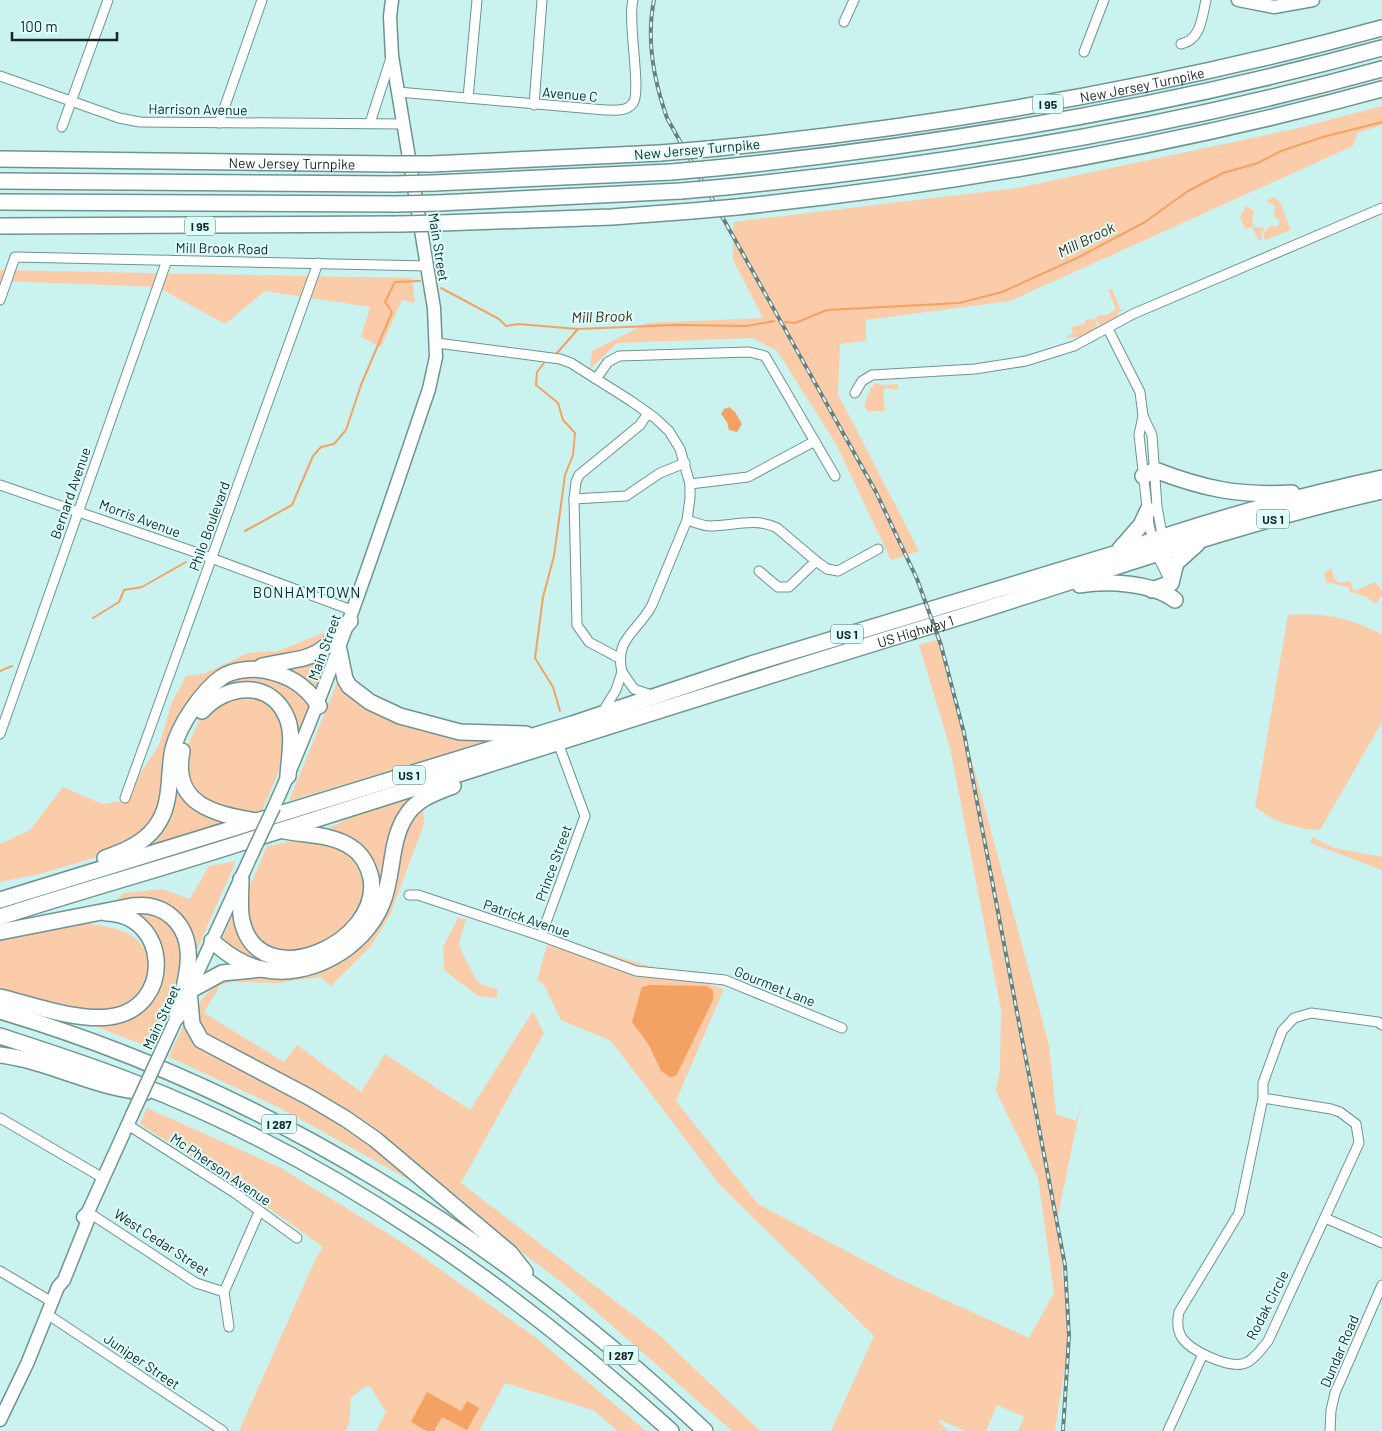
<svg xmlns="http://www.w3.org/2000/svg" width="1382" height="1431" viewBox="0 0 1382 1431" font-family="Barlow,sans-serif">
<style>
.green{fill:#fbcca9}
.water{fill:#f3a263}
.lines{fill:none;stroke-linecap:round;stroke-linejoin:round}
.stream{stroke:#f3a263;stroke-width:2}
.street-casing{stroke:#6d9491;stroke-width:11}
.secondary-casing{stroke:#6d9491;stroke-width:15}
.highway-casing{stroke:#6d9491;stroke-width:18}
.street{stroke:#fff;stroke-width:9}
.secondary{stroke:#fff;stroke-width:12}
.highway{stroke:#fff;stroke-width:15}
.rail-casing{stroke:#668280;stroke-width:4}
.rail{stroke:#defefc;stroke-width:2;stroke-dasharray:5.5;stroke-linecap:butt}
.secondary-bridge-casing{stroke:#6d9491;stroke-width:15;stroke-linecap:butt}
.highway-bridge-casing{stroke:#6d9491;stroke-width:18;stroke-linecap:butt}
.secondary-bridge{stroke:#fff;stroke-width:12}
.highway-bridge{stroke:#fff;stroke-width:15}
.labels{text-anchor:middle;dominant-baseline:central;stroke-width:4;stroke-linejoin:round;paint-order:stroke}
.shield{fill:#defefc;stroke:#536866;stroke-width:1}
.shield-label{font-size:12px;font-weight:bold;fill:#172726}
.street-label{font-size:14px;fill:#172726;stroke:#defefc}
.water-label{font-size:15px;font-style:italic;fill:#46260a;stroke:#defefc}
.neighbourhood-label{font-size:15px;letter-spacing:1px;fill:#172726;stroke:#defefc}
</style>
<rect width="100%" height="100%" fill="#caf3f0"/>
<g class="green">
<path d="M1382,106V125L1357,133L1353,146L1010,301L866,320V341L840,344L838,394L919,551L891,560L836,444L777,351L753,338L617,343L590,369L592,351L647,323L763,318L733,260V222L1017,188L1294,129Z"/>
<path d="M1274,197L1280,202L1291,230L1265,240L1263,234L1271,225L1275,227L1279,225V220L1274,216L1275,206L1266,201Z"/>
<path d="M1246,206L1254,211L1252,219L1254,227L1265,228L1261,234L1262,240L1259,241L1252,227L1245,229L1240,217Z"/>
<path d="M0,270L412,278L415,303L402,300L381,347L361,337L370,307L265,291L225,324L157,287L0,281Z"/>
<path d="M1112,289L1120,309H1125L1118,313V316L1100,327L1096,318L1099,315H1107L1116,309L1108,290Z"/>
<path d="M1095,319L1098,328L1079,337L1068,338L1067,336L1073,334L1071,327L1084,324L1086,320Z"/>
<path d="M875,383L883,385L898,384V390L887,388L883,390L885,411H868L864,406L870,389Z"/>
<path d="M1331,568L1335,580L1341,583L1350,581L1354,591L1375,582L1382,591V595L1376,604L1366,597L1349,591L1350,588L1326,582L1324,574Z"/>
<path d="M1288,615C1320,612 1354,618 1382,635V722L1320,830C1296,829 1274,822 1255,807Z"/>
<path d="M323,633H333L310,651L255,663L192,701L158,816L139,835L120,850L40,874L0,882V844L30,830L63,787L102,804L122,801L159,745L172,702L186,676L203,674L248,653L278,651Z"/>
<path d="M939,639L1049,1045L1056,1114L1076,1121L1081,1104L1057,1220L1063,1246L1062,1275L1070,1312L1067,1354L1055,1431H1018L1024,1417L997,1405L986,1431H965L940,1420L939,1422L949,1431H831L874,1336L720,1185L611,1041L561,1020L544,985L537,980L547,945L587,956L590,948L724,989L676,1101L758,1204L897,1278L1029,1338L1054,1293L1038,1178L996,1091L1000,1069L1001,1010L950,748L919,645Z"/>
<path d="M330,652L315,692L271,668Z"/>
<path d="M243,675C273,676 292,677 311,703L295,741L290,713L242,683L222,686Z"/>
<path d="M339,678L347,695L367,708L423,732L491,740L289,801Z"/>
<path d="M249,694C256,697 265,699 271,704C303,728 274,784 261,812L245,814L202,801L187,778V747L201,717L213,705Z"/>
<path d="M175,768C187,799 191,812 226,823L136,851L154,835Z"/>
<path d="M426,793L388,845L376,900L372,864L324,830L356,815Z"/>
<path d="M423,803L424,824L390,915L371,946L331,986L320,977L277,983L231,982L220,985L204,1013L284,1062L297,1045L361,1092L385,1054L470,1110L533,1011L544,1033L461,1183L658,1334L760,1431H732L569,1288L491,1229V1226L365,1121L207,1035L196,1019L199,1003L218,981L374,928L404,829Z"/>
<path d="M1312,837L1334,848L1382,857V870L1310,843Z"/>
<path d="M305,839L322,840L355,856L367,883L363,907L336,937L295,955L268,950L248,929L247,893L267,846Z"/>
<path d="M236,861L191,963L177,914L112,904L124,893L162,889L190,899L209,866Z"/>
<path d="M238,903L239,925L292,965L250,962L221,941Z"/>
<path d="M127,912H150L171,923L184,947L177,995L152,1048L94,1026L93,1022L150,1003L158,989L162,974Z"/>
<path d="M458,918L466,919L459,943L463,955L476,979L482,985L497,989V998L478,996L444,970L443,947Z"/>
<path d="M78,923C97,925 121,926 136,939C165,965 140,1003 108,1010C77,1017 32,1000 0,993V939Z"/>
<path d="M184,1024L189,1036L202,1049L285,1091L357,1131L422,1187L280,1108L169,1057Z"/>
<path d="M147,1108L281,1168L403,1243L535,1337L646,1431H618L593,1410L505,1383L479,1431H376L386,1412L370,1386L364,1387L351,1398L349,1424L345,1431H239L316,1258L323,1247L242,1189L140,1124Z"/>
</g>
<g class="water">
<path d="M729,407L735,412L742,424L737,432L729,430L727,422L721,414L724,409Z"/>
<path d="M651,985L706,986L713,990V1000L676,1076L670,1077L661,1071L649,1045L632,1022L642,987Z"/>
<path d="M427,1392L461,1411L467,1401L479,1408L467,1430L442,1417L434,1431H427L411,1422Z"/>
</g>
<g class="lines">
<g class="stream">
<path d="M441,288L499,319L506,326L518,324L578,329L674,325L747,326L774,321"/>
<path d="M785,322L795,323L827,310L959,303L1002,292L1077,258L1145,222L1188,191L1223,173L1258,163L1281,151L1323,137L1382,122"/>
<path d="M557,353L578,329"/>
<path d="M544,363L537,372L536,385L558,403L563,420L575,433L573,455L565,475L554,556L543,597L535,658L553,687L560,711"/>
<path d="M245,531L292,505L313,456L321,447L334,444L346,430L361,385L392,312L385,302L395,282L420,281"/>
<path d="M93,618L119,602L124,590L142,587L186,562"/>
<path d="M0,671L12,666"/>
</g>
<g class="street-casing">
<g id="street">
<path d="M844,22L854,0"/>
<path d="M1181,44C1201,40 1202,17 1206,0"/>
<path d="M1084,52L1104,0"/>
<path d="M0,76L119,118L140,122L403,124"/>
<path d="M398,92L605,110C614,110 627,112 633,103C642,92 627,21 633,0"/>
<path d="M468,98L477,0"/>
<path d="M534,105L542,0"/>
<path d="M219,123L262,0"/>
<path d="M370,123L391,58"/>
<path d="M62,127L108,0"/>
<path d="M0,300L15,257L428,266"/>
<path d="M1108,329L1140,392L1143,416L1139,435L1149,525L1156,553L1171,583"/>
<path d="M437,343L560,359L571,363L631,401L655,418L669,431L680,449L690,484V498L687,520L652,605C638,632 614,638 622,672"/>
<path d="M596,379L608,362L619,356L749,352L765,356L835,476"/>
<path d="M855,393L862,381L872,375L975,369L1026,361L1074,346L1133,314L1382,208"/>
<path d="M1143,416L1152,435L1157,507L1169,573"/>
<path d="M690,484L748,477L815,441"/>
<path d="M0,485L192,551L354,611"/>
<path d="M574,499L626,496L660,473L685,463"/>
<path d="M687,520C694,522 702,526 710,526C733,526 755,517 777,528L816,561L827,569L838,571L878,549"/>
<path d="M759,571L778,587H789L816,561"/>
<path d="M619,658L589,642L577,625L574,499L576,482L579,475L640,425L648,413"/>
<path d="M602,713L616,690L622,672L634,689L654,696"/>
<path d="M0,734L167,260"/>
<path d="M125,798L318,263"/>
<path d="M409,895H418L541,936L636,971L725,980L842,1028"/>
<path d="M541,936L585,816L557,740"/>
<path d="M1263,1098L1331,1109L1340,1112L1356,1124L1359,1143L1268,1341C1261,1349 1253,1362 1242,1364C1226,1367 1191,1351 1182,1338C1177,1330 1177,1321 1179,1312L1239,1213L1263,1098V1083L1282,1031L1294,1018L1311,1013L1378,1022L1382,1025"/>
<path d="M0,1118L103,1178"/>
<path d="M128,1125L235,1193L297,1238"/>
<path d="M88,1212L196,1283L224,1292"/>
<path d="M1325,1218L1382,1243"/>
<path d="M0,1271L52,1302"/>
<path d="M47,1314L223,1431"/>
<path d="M229,1327L224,1292L259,1212"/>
<path d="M1168,1431L1203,1354"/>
<path d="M1330,1431L1331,1410L1335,1393L1382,1285"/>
</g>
</g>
<g class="secondary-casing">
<g id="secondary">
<path d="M1238,0L1274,7L1313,0"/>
<path d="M274,807C335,671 381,530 429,389L436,357L434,308L392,56L390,17L392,0"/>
<path d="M166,1041L252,854"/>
<path d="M83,1217L88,1212L132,1115"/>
<path d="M0,1420L27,1364L58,1287L64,1280L88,1220V1212"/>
</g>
</g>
<g class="highway-casing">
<g id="highway">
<path id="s1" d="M708,149C936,127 1161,88 1382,28"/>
<path id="s2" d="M0,159L390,164"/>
<path d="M431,164L660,153"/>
<path d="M716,168C941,145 1163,108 1382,48"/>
<path d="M0,181L393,184"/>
<path d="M434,183L671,172"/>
<path d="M726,187C947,165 1167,128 1382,69"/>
<path d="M0,202L397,204"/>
<path d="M438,203L681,191"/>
<path d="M737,207C955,184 1170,147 1382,89"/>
<path d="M441,223L612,217L692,211"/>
<path d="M0,226L400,224"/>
<path d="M1143,476L1155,470C1204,489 1239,496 1292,493"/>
<path d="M1120,549L1141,525L1148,510"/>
<path d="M1080,585C1107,580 1153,583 1175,600"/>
<path d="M1152,590L1171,583L1176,563L1197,544"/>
<path d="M339,650L345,679L349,686L370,702L400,716L460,732L526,734"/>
<path d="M262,666C313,655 313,664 350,621"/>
<path d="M202,711C226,684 271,679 287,718C294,735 289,758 288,776"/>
<path d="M182,751C171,805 215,814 256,821"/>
<path d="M105,858C126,851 149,841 160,820C172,799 168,771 173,749C179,725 202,691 222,677C233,670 250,668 263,670C288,675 305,684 319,706"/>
<path d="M241,879C241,892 239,908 242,921C259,997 382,944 371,878C368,865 362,854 351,847C332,834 306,835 284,831"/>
<path d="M0,900L572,724L751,664L1114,554C1201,522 1291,498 1382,478"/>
<path id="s3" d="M0,917C83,890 167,867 250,840C479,768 707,694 937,624C1085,579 1230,525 1382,491"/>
<path d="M0,932L132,906C147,904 161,907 172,917C201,943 184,985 177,1017"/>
<path d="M212,941C227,954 241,964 261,969C309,980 364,948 382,904C394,876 389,842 406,816C416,799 435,793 453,786"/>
<path d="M262,969L222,973L189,991L192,1024L201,1040L309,1097L346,1119L376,1140L510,1253L525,1272"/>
<path d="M0,997C33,1005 76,1021 109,1017C175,1009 170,914 106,913"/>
<path d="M0,1011C267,1090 504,1241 705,1431"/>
<path d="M0,1036C46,1051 93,1066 138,1084C337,1162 513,1288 671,1431"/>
<path d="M0,1055C50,1061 96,1089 146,1092"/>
</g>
</g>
<use href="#street" class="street"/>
<use href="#secondary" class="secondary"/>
<use href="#highway" class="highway"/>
<g class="rail-casing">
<path id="rail" d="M654,0C646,39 654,81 667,118L876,492L917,579L941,645L964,733L1065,1265L1069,1336L1063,1431"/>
</g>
<use href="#rail" class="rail"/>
<g class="secondary-bridge-casing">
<g id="secondary-bridge">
<path d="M252,854L274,807"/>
<path d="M132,1115L166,1041"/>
</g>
</g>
<g class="highway-bridge-casing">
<g id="highway-bridge">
<path d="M660,153L708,149"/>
<path d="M390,164H431"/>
<path d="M671,172L716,168"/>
<path d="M393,184L434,183"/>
<path d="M681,191L726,187"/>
<path d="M397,204L438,203"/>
<path d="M692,211L737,207"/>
<path d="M400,224L441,223"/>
</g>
</g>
<use href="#secondary-bridge" class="secondary-bridge"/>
<use href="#highway-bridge" class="highway-bridge"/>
</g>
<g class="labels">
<g class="shield">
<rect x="1033" y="94.5" width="30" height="19" rx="4"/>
<rect x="185" y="216.5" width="30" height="19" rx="4"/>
<rect x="1257" y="509.5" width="32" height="19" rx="4"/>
<rect x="831" y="624.5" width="32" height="19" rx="4"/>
<rect x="393" y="765.5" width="32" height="19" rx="4"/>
<rect x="261.5" y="1114.5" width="35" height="19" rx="4"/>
<rect x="603.5" y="1345.5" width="35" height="19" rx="4"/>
</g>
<g class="shield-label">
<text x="1048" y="104">I 95</text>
<text x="200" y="226">I 95</text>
<text x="1273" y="519">US 1</text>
<text x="847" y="634">US 1</text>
<text x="409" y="775">US 1</text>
<text x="279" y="1124">I 287</text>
<text x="621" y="1355">I 287</text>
</g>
<g class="street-label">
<text stroke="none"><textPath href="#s1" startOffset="439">New Jersey Turnpike</textPath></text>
<text transform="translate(570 94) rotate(5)">Avenue C</text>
<text transform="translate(198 109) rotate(1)">Harrison Avenue</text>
<text transform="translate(697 149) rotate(-5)">New Jersey Turnpike</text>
<text stroke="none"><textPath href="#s2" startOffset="292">New Jersey Turnpike</textPath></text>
<text transform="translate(439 247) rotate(81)">Main Street</text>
<text transform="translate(222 248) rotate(1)">Mill Brook Road</text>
<text transform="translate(70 493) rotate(-71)">Bernard Avenue</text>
<text transform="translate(140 518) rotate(20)">Morris Avenue</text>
<text transform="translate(209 526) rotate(-70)">Philo Boulevard</text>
<text stroke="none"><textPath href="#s3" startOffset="959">US Highway 1</textPath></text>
<text transform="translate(324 647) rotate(-70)">Main Street</text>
<text transform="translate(553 863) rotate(-70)">Prince Street</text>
<text transform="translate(527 918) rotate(19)">Patrick Avenue</text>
<text transform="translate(775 986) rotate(22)">Gourmet Lane</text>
<text transform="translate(161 1017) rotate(-65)">Main Street</text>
<text transform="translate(221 1169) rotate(34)">Mc Pherson Avenue</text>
<text transform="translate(162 1242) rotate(33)">West Cedar Street</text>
<text transform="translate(1267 1305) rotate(-63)">Rodak Circle</text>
<text transform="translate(1339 1351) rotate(-67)">Dundar Road</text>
<text transform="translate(142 1361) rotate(34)">Juniper Street</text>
</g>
<g class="water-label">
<text transform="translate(1086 239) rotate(-26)">Mill Brook</text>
<text transform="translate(602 316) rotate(-2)">Mill Brook</text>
</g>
<g class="neighbourhood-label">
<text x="307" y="592">BONHAMTOWN</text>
</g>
</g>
<path d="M12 32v8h105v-8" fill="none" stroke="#172726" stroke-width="2.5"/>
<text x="20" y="32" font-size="15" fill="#172726" stroke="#defefc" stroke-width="4" paint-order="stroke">100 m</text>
</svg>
